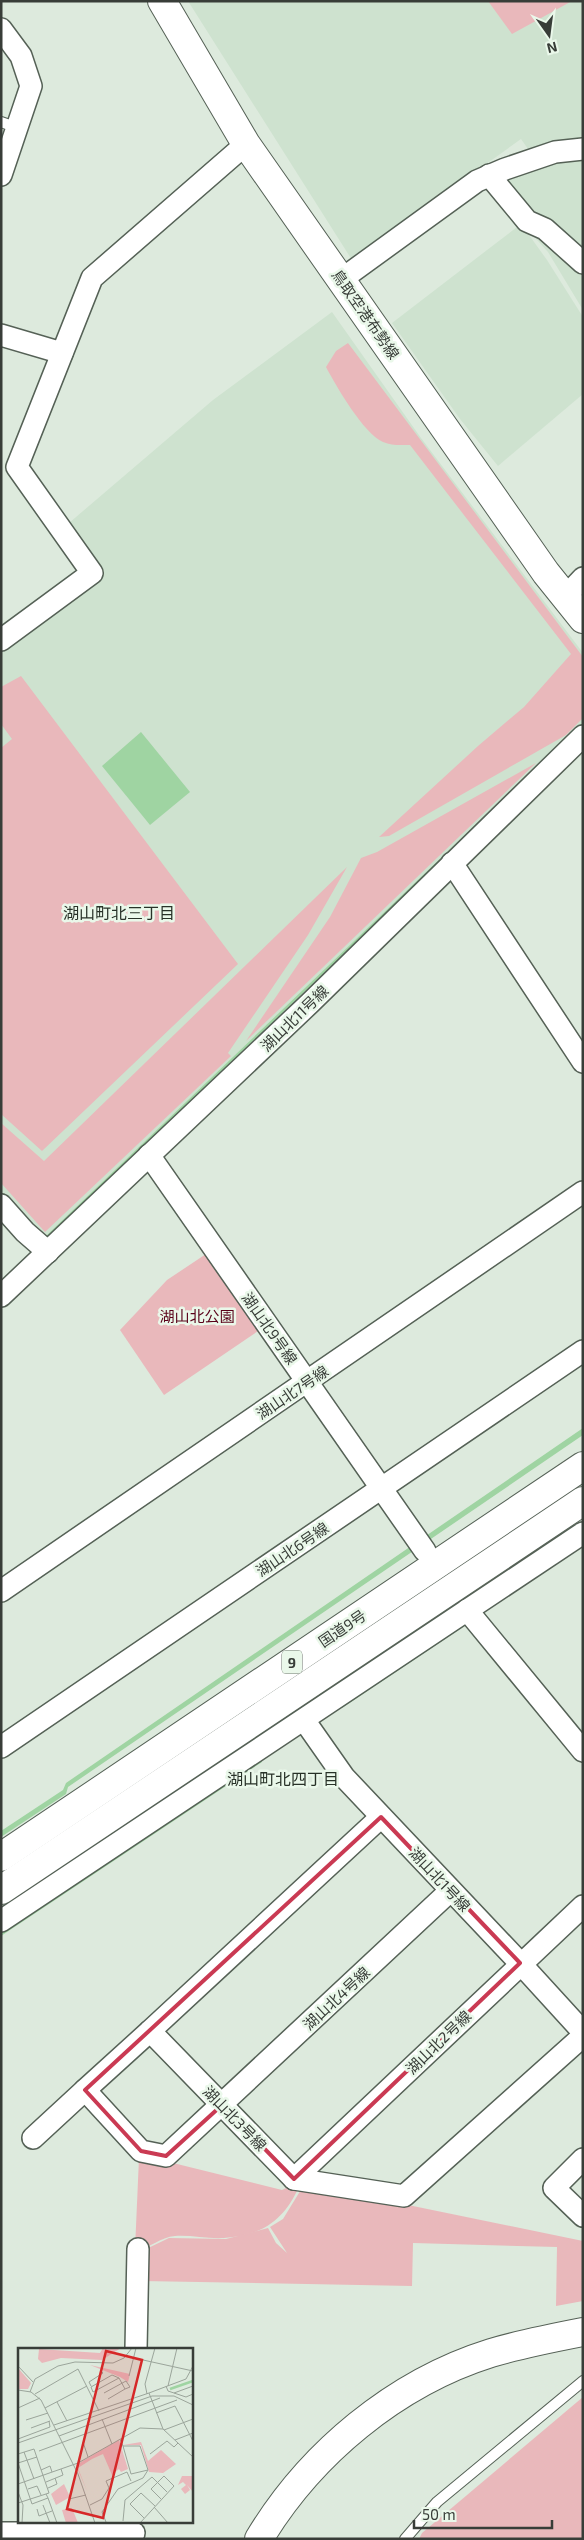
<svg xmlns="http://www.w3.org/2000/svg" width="584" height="2540" viewBox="0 0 584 2540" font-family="'Exo 2','Noto Sans JP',sans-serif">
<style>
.built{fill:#cee2cf}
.green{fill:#e9b8bb}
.water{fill:#9fd4a2}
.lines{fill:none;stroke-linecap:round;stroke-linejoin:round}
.lane-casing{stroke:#556156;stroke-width:12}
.street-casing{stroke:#556156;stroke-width:24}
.secondary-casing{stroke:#556156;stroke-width:30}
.highway-casing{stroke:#556156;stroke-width:30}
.lane{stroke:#fff;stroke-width:10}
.street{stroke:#fff;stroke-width:21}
.secondary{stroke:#fff;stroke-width:28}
.highway{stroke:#fff;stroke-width:28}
.marked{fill:none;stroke:#ca3a53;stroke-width:4;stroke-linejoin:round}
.labels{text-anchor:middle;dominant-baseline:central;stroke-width:5;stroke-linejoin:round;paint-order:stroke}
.shield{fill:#eaf8ea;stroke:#6d756d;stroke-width:1}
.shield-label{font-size:14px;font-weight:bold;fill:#383d38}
.street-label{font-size:15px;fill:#383d38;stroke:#eaf8ea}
.park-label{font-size:15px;fill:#590018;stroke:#eaf8ea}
.neighbourhood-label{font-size:16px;fill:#283228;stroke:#eaf8ea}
.inset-river{fill:none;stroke:#9fd4a2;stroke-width:2.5}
.inset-road{fill:none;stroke:#9ba59b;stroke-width:1}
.view{fill:#d62828;fill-opacity:0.15;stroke:#d62828;stroke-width:2.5}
.inset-edge{fill:none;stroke:#383d38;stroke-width:2.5}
</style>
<rect width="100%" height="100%" fill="#ddeadd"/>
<g class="built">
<path d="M188,1H583V310L548,252L487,185L528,149L521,139L352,260Z"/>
<path d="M517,227L529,235L547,260L583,317V394L498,466L460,419L392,323Z"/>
<path d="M332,312L421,438L583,653V725L46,1241L24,1221L1,1193V650L100,581L103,568L69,523L213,400Z"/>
</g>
<g class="green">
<path d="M488,1H572L512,34Z"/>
<path d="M348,343L583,657V718L566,735L389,836L379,837L478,746L524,707L571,654L410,445C400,445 392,446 383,442C364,434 336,386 326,367L336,351Z"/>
<path d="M21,676L238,964L42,1151L1,1114V748L12,739L1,724V687Z"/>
<path d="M536,763L246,1041L330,917L361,858L377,852Z"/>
<path d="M347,867L308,935L228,1053L231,1056L45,1232L1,1183V1123L44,1161Z"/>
<path d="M209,1252L264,1327L164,1395L120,1330L167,1280Z"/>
<path d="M139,2158L169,2162L282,2190L290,2186L299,2187C283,2221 263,2235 224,2238C208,2239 191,2235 175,2236C160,2237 148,2250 135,2249Z"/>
<path d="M302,2188L408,2205L583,2241V2301L556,2306L557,2247L413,2243L412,2286L141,2281L142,2251L169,2238L226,2239L268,2228L276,2243L287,2253L270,2227L283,2219Z"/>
<path d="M583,2397V2539H419L422,2533Z"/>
</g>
<g class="water">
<path d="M141,732L190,792L150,825L102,766Z"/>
<path d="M538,765L539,766L46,1240L47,1235Z"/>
<path d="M583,1428V1435L68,1787L66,1794L1,1837V1831L63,1790L66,1783Z"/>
<path d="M467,1620L469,1623L342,1708L341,1706Z"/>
<path d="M260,1759L262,1762L1,1936V1932Z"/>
</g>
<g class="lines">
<g class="lane-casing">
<g id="lane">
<path d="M1,122L18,128"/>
<path d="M405,2539L437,2502L583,2381"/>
</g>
</g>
<g class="street-casing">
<g id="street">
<path d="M1,29L21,56L31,86L1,175"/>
<path d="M489,175L527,221L545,229L583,263"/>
<path d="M342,279L477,181L505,169L555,152L583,149"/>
<path d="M1,335L62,353"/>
<path d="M565,597L583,578"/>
<path d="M1,640L92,573L17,467L92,278L246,144"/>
<path d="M452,863L583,1062"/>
<path d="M149,1155L425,1551"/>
<path d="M1,1205L25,1232L48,1252"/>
<path d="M1,1296L310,1003L583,736"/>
<path d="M1,1591L583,1192"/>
<path d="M467,1610L583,1751"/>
<path d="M304,1720L344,1777L520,1963L583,2032"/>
<path d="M1,1747L583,1351"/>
<path d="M381,1817L150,2031L294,2179L404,2196L583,2036"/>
<path d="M1,1921L583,1533"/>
<path d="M150,2031L85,2090L141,2151L166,2156L450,1891"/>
<path d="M33,2138L85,2090"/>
<path d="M583,2159L554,2188L583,2216"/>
<path d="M294,2179L583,1906"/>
<path d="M136,2349L138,2249"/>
<path d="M1,2533H134"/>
</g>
</g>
<g class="secondary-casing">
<g id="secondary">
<path d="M162,1L246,144L546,573L583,619"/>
<path d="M259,2539C310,2454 395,2383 491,2353C521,2344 552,2338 583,2332"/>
</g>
</g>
<g class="highway-casing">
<g id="highway">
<path d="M1,1857L583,1466"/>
<path d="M1,1890L583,1501"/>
</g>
</g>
<use href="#lane" class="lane"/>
<use href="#street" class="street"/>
<use href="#secondary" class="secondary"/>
<use href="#highway" class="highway"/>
</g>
<path class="marked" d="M381,1817L520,1963L294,2179L222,2105L166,2156L141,2151L85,2090Z"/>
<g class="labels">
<rect class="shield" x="282" y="1650.5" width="20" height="23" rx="4"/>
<g class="shield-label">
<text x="292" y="1662">9</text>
</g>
<g class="street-label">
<text transform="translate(366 314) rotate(55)">鳥取空港布勢線</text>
<text transform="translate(294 1018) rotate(-44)">湖山北11号線</text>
<text transform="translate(270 1328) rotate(55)">湖山北9号線</text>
<text transform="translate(292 1392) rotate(-34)">湖山北7号線</text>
<text transform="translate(292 1549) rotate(-34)">湖山北6号線</text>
<text transform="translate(342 1628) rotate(-34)">国道9号</text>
<text transform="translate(440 1879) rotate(47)">湖山北1号線</text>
<text transform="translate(336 1998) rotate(-43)">湖山北4号線</text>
<text transform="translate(438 2042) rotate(-44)">湖山北2号線</text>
<text transform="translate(235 2118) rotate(46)">湖山北3号線</text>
</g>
<g class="park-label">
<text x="197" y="1316">湖山北公園</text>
</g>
<g class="neighbourhood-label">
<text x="119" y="912">湖山町北三丁目</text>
<text x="283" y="1778">湖山町北四丁目</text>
</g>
</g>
<g transform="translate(18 2348)">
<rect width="175" height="175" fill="#ddeadd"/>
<path d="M85,0H103L84,12L43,10L24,15L20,11L21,1L82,5ZM72,17L112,26L110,34L102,29ZM0,20L13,35L10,41H0ZM101,92L110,121L103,124L101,121L94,127L85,106L74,111L60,120L69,143L58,117ZM123,94L130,113L143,102L158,116L145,125L131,124L123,97H105ZM164,128H175V144L169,137L172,142L167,146L163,141L168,137L165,134L160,137ZM46,136L52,149L38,157L33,146ZM54,160L60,175H48L44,162Z" fill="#e9b8bb"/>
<path class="inset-river" d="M152,41L175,33"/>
<path class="inset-road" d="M116,10L175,23M0,18L15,34M175,18L168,31L131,45L145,81L175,109M111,28L118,0M73,38L71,34L85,25L83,23M148,38L150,43L168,49L175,46M150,38L159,0M0,42L13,44L23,52L60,126L77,175M12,44L17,31L40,18L57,14L95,15L106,10L114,0M75,44L73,39L94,27L101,30L107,41L90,51M75,44L101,30M86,45L108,33L112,39L107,41M156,45L175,38M17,46L60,21L81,63M129,46L127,36L137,0M39,54L49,73M0,60L22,50M27,60L69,38M138,65L157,58L175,93M84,71L94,96M8,72L30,65M36,77L131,45M13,80L32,73M146,82L175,71M41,88L142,50M0,91L32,79L31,73M157,92L175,85M65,94L70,109M0,95L134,48H156L175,57M105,98L113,126L130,122M21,103L159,52M6,104L16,131M0,106L16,101L31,145L0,155M132,106L149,93L156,99L160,95M0,115L14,156L30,150L28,146M0,115L19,109M23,122L32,118L34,124M28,134L45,127L43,121M0,136L60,115L122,80L145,81M30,140L39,136L37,130M10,141L19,138L23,147M0,144L5,157L4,175M30,150L39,175M51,151L68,147M25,157L32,175M72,157L84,151L91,140L88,133L109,124L113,133M136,159L150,175M19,161L21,168L34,163M126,170L112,156L123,145L137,158M105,173L107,152L134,129L149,144M88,174L84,164L100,141L125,130L130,122L122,98H105L102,91M87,175H114M122,175L156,138L146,128L133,141L143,151"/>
<path class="view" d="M88,3L124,12L85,170L49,161Z"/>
<rect width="175" height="175" class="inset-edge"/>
</g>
<rect width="584" height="2540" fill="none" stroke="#383d38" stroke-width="5"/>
<g transform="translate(549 35) rotate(166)" stroke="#eaf8ea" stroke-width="4" paint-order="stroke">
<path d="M0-4L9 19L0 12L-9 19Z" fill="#383d38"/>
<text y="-8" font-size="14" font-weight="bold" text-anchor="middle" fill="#383d38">N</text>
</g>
<path d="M414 2520v8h138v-8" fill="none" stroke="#383d38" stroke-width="2.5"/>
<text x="422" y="2520" font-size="15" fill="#383d38" stroke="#eaf8ea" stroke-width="4" paint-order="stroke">50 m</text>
</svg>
